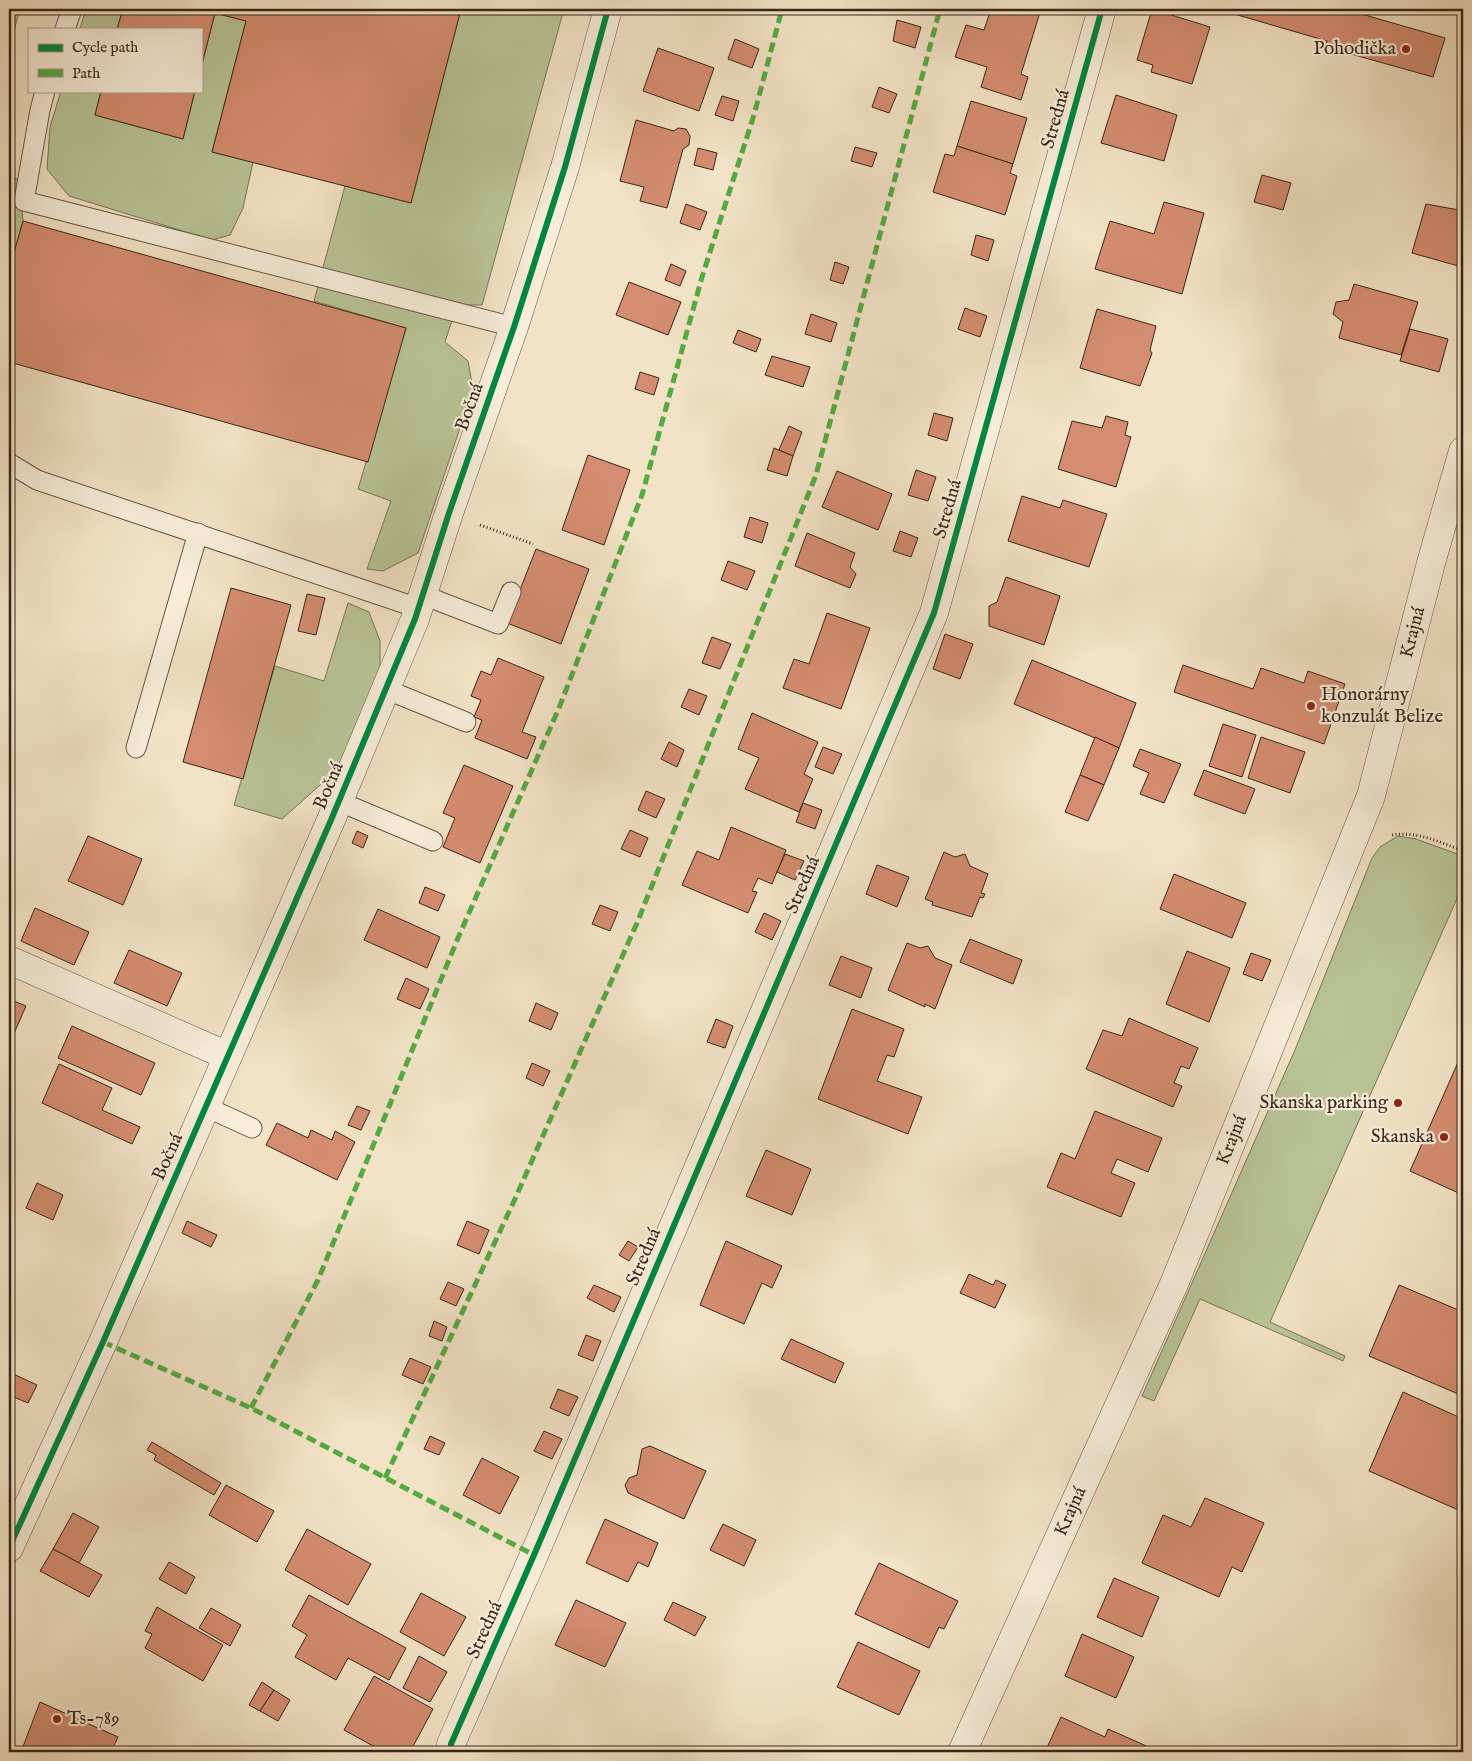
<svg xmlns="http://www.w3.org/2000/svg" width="1472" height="1761" viewBox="0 0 1472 1761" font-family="'IM FELL English',serif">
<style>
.green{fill:#b8c497;stroke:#787558}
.building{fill:#d48d70;stroke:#392618}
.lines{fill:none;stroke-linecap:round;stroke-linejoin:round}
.lane-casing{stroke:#675544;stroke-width:21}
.street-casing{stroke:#675544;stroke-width:29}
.path{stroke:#392618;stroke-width:3;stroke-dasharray:1 2.5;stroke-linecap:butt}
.lane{stroke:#f7edda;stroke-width:19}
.street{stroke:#f7edda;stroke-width:28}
.quiet{stroke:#55aa42;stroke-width:5;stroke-dasharray:10 5;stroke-linecap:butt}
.cycleway-casing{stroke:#f7edda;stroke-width:9}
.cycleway{stroke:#00873e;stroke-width:6}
.poi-dot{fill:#8f2418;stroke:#f7edda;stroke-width:2}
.labels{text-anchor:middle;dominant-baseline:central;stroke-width:4.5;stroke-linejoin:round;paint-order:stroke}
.poi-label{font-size:19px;fill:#392618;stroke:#f7edda;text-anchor:end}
.street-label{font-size:19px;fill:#392618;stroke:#f7edda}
</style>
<rect width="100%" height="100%" fill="#f2e3c6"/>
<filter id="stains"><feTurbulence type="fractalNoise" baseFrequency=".004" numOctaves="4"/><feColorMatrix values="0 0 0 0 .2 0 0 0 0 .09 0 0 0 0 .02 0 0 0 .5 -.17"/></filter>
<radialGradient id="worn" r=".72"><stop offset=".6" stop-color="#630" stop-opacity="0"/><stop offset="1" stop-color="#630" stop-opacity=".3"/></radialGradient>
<g class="green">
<path d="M9,9H20L9,49Z"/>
<path d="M86,9H123L117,29H80Z"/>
<path d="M461,9H564L482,305H457L445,342L468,361L473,389L418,553L383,571L367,569L391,501L358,489L406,328L314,301L345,186L411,203Z"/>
<path d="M215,13L246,21L212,152L253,162L243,208L230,235L212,240L69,196L47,169L50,127L61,91H101L95,115L183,139L195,91H201V68Z"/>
<path d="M9,176L19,180L23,221L9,270Z"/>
<path d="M348,603L369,612L380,641V670L338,769L282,819L234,805L275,666L324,681Z"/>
<path d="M1398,836L1416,839L1463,856V885L1270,1322L1345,1356L1343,1361L1200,1299L1154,1401L1142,1396L1295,1050L1372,858L1380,847Z"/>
</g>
<g class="building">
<path d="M123,9H461L411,203L212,152L246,21L215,13L201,68V29H117Z"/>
<path d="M991,9H1041L1021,74L1028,77L1021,100L981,87L987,67L955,57L966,25L984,30Z"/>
<path d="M1152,9L1210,27L1192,84L1151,72L1153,65L1137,60Z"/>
<path d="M1217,9H1344L1445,38L1433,77L1326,47L1327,41Z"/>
<path d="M897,20L921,27L915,48L893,41Z"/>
<path d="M735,39L759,49L752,68L728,59Z"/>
<path d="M658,48L714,68L699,111L643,91Z"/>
<path d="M879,87L897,94L889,113L872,107Z"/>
<path d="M101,91H195L183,139L95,115Z"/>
<path d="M1116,95L1177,115L1164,161L1101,143Z"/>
<path d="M722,96L739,101L733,121L715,115Z"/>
<path d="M971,101L1027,118L1013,164L957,146Z"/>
<path d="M636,120L674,131L678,128L686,129L690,136L689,145L683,149L667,208L640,201L644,187L620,181Z"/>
<path d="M957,146L1013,164L1010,173L1017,176L1005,215L933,192L945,154L954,156Z"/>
<path d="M855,147L877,153L872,167L851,161Z"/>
<path d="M698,148L717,153L713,170L694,165Z"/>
<path d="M1262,175L1291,183L1283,210L1254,202Z"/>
<path d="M1164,202L1204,213L1182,294L1095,269L1110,221L1154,234Z"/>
<path d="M686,204L707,212L700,230L680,223Z"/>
<path d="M1426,204L1459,210V213L1463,214L1462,267L1412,253Z"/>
<path d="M23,221L406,328L368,462L9,362V270Z"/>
<path d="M976,235L994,240L988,261L971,255Z"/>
<path d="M835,262L849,267L843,284L830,280Z"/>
<path d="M671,264L686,271L680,286L665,280Z"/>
<path d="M629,282L681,302L668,335L616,315Z"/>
<path d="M1354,284L1418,302L1401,355L1339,338L1343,322L1333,314L1336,302L1349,300Z"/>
<path d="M965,308L987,316L980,337L958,329Z"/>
<path d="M1097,309L1156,326L1150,350L1152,353L1140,386L1080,368Z"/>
<path d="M811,314L837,323L831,342L805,334Z"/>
<path d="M1410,329L1448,339L1439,372L1400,361Z"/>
<path d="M738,330L761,339L756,352L733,343Z"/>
<path d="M772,356L810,367L803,387L765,375Z"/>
<path d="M640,372L659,378L654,395L635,389Z"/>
<path d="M934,413L953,418L947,441L928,435Z"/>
<path d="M1106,416L1128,422L1125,435L1131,437L1116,487L1058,469L1072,421L1102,428Z"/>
<path d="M789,426L802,432L793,456L779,450Z"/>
<path d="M774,448L793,456L787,476L767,470Z"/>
<path d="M588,455L630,470L604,545L562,530Z"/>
<path d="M916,470L936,477L928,501L908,495Z"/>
<path d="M837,471L892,494L878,530L822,507Z"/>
<path d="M1022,496L1060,508L1063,500L1107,514L1089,567L1008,541Z"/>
<path d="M750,517L768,523L762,543L744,537Z"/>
<path d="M900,531L918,538L911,557L893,551Z"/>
<path d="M807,533L855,553L850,567L856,574L850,588L795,566Z"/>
<path d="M536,549L589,569L561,644L507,623Z"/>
<path d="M728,561L755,571L747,590L721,580Z"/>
<path d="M1006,577L1060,596L1044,645L989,626V606L997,602Z"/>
<path d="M231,588L291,605L243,779L183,762Z"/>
<path d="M307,594L325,598L316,635L298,631Z"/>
<path d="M827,613L870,628L841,709L783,688L794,659L809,664Z"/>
<path d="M945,634L973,644L960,679L933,669Z"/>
<path d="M712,637L731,644L720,669L702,663Z"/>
<path d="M498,658L544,677L522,732L536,737L527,759L475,738L482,720L474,717L481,700L471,696L481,671L491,675Z"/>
<path d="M1032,660L1136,703L1119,748L1014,704Z"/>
<path d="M1183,665L1253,689L1261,668L1304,683L1308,671L1345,684L1324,744L1174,692Z"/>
<path d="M689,689L707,696L699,715L681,707Z"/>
<path d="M752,713L818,742L804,774L813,779L799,812L745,789L759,758L738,749Z"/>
<path d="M1223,724L1256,735L1242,777L1209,766Z"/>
<path d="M1095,737L1119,748L1104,785L1080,775Z"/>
<path d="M1261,737L1305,752L1290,793L1248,778Z"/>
<path d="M669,742L684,750L677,767L661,759Z"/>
<path d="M823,747L842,754L833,774L815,767Z"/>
<path d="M1140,749L1181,764L1164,803L1140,794L1149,773L1133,766Z"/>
<path d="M464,765L513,786L480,863L443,847L455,818L443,813Z"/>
<path d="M1204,770L1255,789L1245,814L1194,795Z"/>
<path d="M1080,775L1104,785L1088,821L1065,812Z"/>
<path d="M646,791L665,799L656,818L638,810Z"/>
<path d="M803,803L822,810L815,829L796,822Z"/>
<path d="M731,827L786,850L772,884L758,878L752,891L757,892L748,913L682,885L697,851L719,860Z"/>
<path d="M630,830L648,838L640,857L621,849Z"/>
<path d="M357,831L368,836L363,848L352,843Z"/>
<path d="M88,836L142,859L123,905L68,881Z"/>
<path d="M944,852L955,857L965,854L970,866L988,874L981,893L985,894L983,898L980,897L972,917L932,905L933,902L925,899Z"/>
<path d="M785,854L804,861L795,880L777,872Z"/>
<path d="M877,865L909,877L897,907L866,894Z"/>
<path d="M1174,874L1246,903L1232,938L1160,909Z"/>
<path d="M425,887L445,895L438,911L419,903Z"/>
<path d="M600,905L618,912L610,931L592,924Z"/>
<path d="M35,908L89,932L74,965L21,941Z"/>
<path d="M378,909L440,937L427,968L364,940Z"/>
<path d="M764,913L781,921L772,940L755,932Z"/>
<path d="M970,939L1022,960L1013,984L960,962Z"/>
<path d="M907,943L920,948L928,946L935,958L952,965L935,1009L925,1004V1007L888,990Z"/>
<path d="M129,950L182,973L167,1006L114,983Z"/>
<path d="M1187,951L1230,968L1209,1022L1166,1004Z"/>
<path d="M1251,953L1271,960L1262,981L1243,974Z"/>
<path d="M841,956L872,968L861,998L829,985Z"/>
<path d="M406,978L429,989L420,1009L397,999Z"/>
<path d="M9,999L26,1006L12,1038L9,1037Z"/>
<path d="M536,1003L558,1013L551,1030L529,1021Z"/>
<path d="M852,1009L904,1029L894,1057L887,1055L877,1081L922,1097L908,1134L818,1099Z"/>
<path d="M1129,1018L1198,1048L1189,1069L1181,1066L1174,1083L1182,1086L1173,1107L1086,1069L1103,1030L1122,1036Z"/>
<path d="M716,1019L733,1026L725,1048L707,1042Z"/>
<path d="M72,1026L155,1063L141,1095L58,1058Z"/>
<path d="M1463,1051V1195L1410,1171Z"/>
<path d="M532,1063L550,1071L543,1086L526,1078Z"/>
<path d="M59,1064L112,1088L102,1110L140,1127L132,1144L42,1103Z"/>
<path d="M357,1106L370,1111L361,1130L348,1125Z"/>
<path d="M1095,1111L1162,1138L1148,1172L1117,1159L1111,1173L1135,1183L1121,1217L1047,1187L1061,1153L1075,1159Z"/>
<path d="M277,1123L308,1138L311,1130L332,1140L335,1131L355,1142L337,1180L266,1145Z"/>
<path d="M766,1150L811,1169L792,1215L746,1196Z"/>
<path d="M37,1183L63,1195L53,1220L26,1208Z"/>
<path d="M187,1221L217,1235L211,1247L182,1233Z"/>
<path d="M467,1221L489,1230L479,1254L457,1245Z"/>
<path d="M628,1241L638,1247L629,1261L619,1255Z"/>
<path d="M726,1241L782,1266L772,1288L762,1283L744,1324L700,1305Z"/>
<path d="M969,1274L993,1285L996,1280L1006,1285L995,1308L960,1293Z"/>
<path d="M448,1282L464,1289L456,1306L440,1299Z"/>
<path d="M594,1285L621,1297L614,1312L587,1298Z"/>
<path d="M1399,1285L1463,1312V1396L1369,1356Z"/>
<path d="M434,1321L447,1327L442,1341L429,1336Z"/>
<path d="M586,1335L601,1341L593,1361L578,1355Z"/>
<path d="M791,1339L844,1363L835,1383L781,1359Z"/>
<path d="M410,1358L431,1367L423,1384L402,1375Z"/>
<path d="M9,1372L37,1385L28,1403L9,1395Z"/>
<path d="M558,1389L578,1397L569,1416L550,1408Z"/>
<path d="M1403,1392L1463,1419V1512L1369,1471Z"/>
<path d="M544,1431L562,1439L552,1459L534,1451Z"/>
<path d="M430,1436L445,1443L439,1455L424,1449Z"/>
<path d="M152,1442L221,1483L214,1495L154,1460L156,1455L147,1450Z"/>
<path d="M650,1446L706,1471L684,1519L628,1493L625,1485L629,1478L637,1475L642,1449Z"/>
<path d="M482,1458L519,1477L500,1514L463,1495Z"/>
<path d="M226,1485L274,1511L257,1542L209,1515Z"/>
<path d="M1205,1498L1264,1523L1242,1572L1232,1567L1219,1597L1142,1563L1163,1515L1191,1527Z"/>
<path d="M73,1513L99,1527L79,1563L53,1549Z"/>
<path d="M605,1519L658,1543L648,1567L638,1562L628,1582L586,1563Z"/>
<path d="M723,1524L756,1540L744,1566L710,1550Z"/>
<path d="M307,1529L371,1564L348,1605L285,1570Z"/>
<path d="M53,1549L102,1575L89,1597L40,1571Z"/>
<path d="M169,1562L195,1577L186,1594L159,1579Z"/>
<path d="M879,1563L958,1601L944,1629L939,1627L929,1648L855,1614Z"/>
<path d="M1114,1578L1159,1597L1142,1637L1097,1617Z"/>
<path d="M421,1593L466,1617L444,1656L400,1632Z"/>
<path d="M309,1595L406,1648L389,1680L348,1658L336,1680L295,1657L307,1635L292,1626Z"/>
<path d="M576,1600L626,1623L605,1667L555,1645Z"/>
<path d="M673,1602L706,1617L695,1636L664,1620Z"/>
<path d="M157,1607L223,1645L203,1681L145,1648L152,1634L145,1631Z"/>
<path d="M211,1608L241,1625L230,1646L199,1628Z"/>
<path d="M1082,1634L1134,1657L1116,1698L1065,1676Z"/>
<path d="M858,1642L920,1671L899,1715L837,1687Z"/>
<path d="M419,1656L447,1672L430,1702L403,1688Z"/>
<path d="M374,1676L433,1709L410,1752H372L375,1747L344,1730Z"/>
<path d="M262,1682L274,1690L260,1711L249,1705Z"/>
<path d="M274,1690L290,1700L278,1721L260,1711Z"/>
<path d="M40,1702L118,1737L111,1752H21Z"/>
<path d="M1061,1717L1105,1737L1108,1729L1160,1752H1045Z"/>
</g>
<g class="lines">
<g class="lane-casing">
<g id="lane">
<path d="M65,29L72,9"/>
<path d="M45,91L40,110L24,201L514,327"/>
<path d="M9,463L37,480L418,608"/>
<path d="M423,595L498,624L511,592"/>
<path d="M385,689L466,722"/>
<path d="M136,748L198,533"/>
<path d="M338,801L433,841"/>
<path d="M206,1107L252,1128"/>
</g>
</g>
<g class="street-casing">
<g id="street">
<path d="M9,960L228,1056"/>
<path d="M9,1548L103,1342L331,820L415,619L449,513L514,327L565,167L608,9"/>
<path d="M451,1744L534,1555L934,613L1102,9"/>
<path id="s1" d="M962,1752L1174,1284L1371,796L1431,563L1463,451"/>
</g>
</g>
<g class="path">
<path d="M480,525L533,544"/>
<path d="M1392,835C1418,831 1439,842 1463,851"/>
</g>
<use href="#lane" class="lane"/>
<use href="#street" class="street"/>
<g class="quiet">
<path d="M103,1342L251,1408L534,1555"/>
<path d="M251,1408L318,1280L458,938L559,708L642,495L702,277L754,115L782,9"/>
<path d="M385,1478L515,1199L637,923L816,475L940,9"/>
</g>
<g class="cycleway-casing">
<g id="cycleway">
<path d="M9,1548L103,1342L331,820L415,619L449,513L514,327L565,167L608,9"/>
<path d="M451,1744L534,1555L934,613L1102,9"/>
</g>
</g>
<use href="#cycleway" class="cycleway"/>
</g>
<g class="poi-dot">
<circle cx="1406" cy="49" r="5"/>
<circle cx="1311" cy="706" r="5"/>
<circle cx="1398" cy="1103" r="5"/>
<circle cx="1444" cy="1137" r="5"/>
<circle cx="57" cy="1719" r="5"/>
</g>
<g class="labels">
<g class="poi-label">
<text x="1396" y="49">Pohodička</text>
<text x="1321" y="695" text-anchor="start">Honorárny<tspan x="1321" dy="22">konzulát Belize</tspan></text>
<text x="1388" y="1103">Skanska parking</text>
<text x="1434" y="1137">Skanska</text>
<text x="67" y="1719" text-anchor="start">Ts-789</text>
</g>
<g class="street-label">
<text transform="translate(1056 119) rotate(-74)">Stredná</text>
<text transform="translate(470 407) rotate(-70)">Bočná</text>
<text transform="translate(948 509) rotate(-74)">Stredná</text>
<text stroke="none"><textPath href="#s1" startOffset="1209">Krajná</textPath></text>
<text transform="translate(329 786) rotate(-67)">Bočná</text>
<text transform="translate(803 885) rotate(-67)">Stredná</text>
<text stroke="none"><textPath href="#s1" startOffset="669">Krajná</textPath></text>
<text transform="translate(168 1157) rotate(-66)">Bočná</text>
<text transform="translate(644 1257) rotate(-67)">Stredná</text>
<text stroke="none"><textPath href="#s1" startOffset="264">Krajná</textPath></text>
<text transform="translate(485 1630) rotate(-66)">Stredná</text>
</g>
</g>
<rect width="1472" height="1761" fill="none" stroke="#f2e3c6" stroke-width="30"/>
<rect x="10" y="10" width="1452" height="1741" fill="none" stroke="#392618" stroke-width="2.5"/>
<rect x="15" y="15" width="1442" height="1731" fill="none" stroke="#392618"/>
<rect x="28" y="28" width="175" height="65" fill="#f7edda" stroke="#ab9d8c"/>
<rect x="38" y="44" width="25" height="8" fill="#00873e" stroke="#ab9d8c"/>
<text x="72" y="52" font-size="15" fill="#392618">Cycle path</text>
<rect x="38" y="69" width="25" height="8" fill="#55aa42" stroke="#ab9d8c"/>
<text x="72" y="78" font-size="15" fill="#392618">Path</text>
<rect width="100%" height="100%" filter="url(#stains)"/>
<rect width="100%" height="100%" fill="url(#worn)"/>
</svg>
